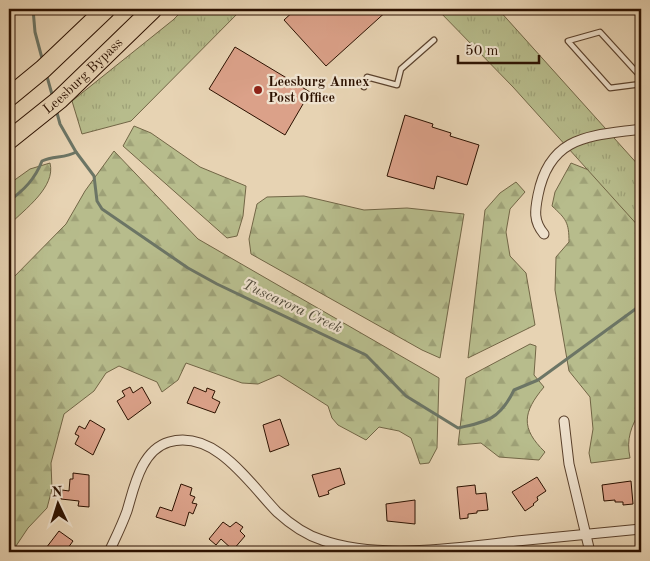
<svg xmlns="http://www.w3.org/2000/svg" width="650" height="561" viewBox="0 0 650 561" font-family="'Old Standard TT',serif">
<style>
.forest{fill:url(#forest-firs);stroke:#726646}
.park{fill:url(#park-tufts);stroke:#726646}
.lines{fill:none;stroke-linecap:round;stroke-linejoin:round}
.stream{stroke:#6c7565;stroke-width:3}
.building{fill:#dba189;stroke:#2c1100}
.lane-casing{stroke:#5b422d;stroke-width:7}
.street-casing{stroke:#5b422d;stroke-width:11}
.highway-casing{stroke:#2c1100;stroke-width:20}
.lane{stroke:#efe2ce;stroke-width:4.5}
.street{stroke:#efe2ce;stroke-width:9}
.highway{stroke:#e7d3b3;stroke-width:18}
.poi-dot{fill:#8f2418;stroke:#efe2ce;stroke-width:2}
.labels{text-anchor:middle;dominant-baseline:central;stroke-width:4.5;stroke-linejoin:round;paint-order:stroke}
.street-label{font-size:14px;fill:#2c1100;stroke:#efe2ce}
.poi-label{font-size:14px;font-weight:bold;fill:#2c1100;stroke:#efe2ce;text-anchor:start}
.water-label{font-size:15px;font-style:italic;fill:#514b3b;stroke:#efe2ce}
</style>
<defs>
<pattern id="forest-firs" width="22" height="20" patternUnits="userSpaceOnUse" patternTransform="scale(1.25)"><rect width="22" height="20" fill="#b7bc8c"/><path d="M5 1l3.5 6h-7zM16 11l3.5 6h-7z" fill="#9ea177"/></pattern>
<pattern id="park-tufts" width="24" height="20" patternUnits="userSpaceOnUse" patternTransform="scale(1.25)"><rect width="24" height="20" fill="#b7bc8c"/><path d="M3 7l-1-3M5 7V3M7 7l1-3M15 17l-1-3M17 17v-4M19 17l1-3" fill="none" stroke="#9ea177"/></pattern>
</defs>
<rect width="100%" height="100%" fill="#e7d3b3"/>
<filter id="stains"><feTurbulence type="fractalNoise" baseFrequency=".004" numOctaves="4"/><feColorMatrix values="0 0 0 0 .2 0 0 0 0 .09 0 0 0 0 .02 0 0 0 .5 -.17"/></filter>
<radialGradient id="worn" r=".72"><stop offset=".6" stop-color="#630" stop-opacity="0"/><stop offset="1" stop-color="#630" stop-opacity=".3"/></radialGradient>
<g class="forest">
<path d="M134,126L151,133L200,167L246,186L243,216L237,236L227,238L123,146Z"/>
<path d="M114,151L198,239L439,378L437,448L429,463L420,464L411,438L399,431L379,427L366,440L338,425L332,418L328,406L279,375L258,384L242,383L186,363L178,380L162,392L157,382L119,366L106,373L94,391L64,414L51,463L52,489L47,508L28,528L12,552H9V282L66,224L85,191Z"/>
<path d="M50,163C56,187 25,209 9,225V184L30,169Z"/>
<path d="M571,163L604,176L641,220V410C631,426 626,439 630,458L591,463L589,453L593,429L590,397L569,371L555,290L556,257L569,242C569,222 566,219 552,206L555,192Z"/>
<path d="M516,182L525,192L510,209L506,232L510,256L526,273L535,325L468,358L485,210L500,193Z"/>
<path d="M304,196L364,210L407,208L464,214L440,358L422,350L251,254L249,239L257,204L267,197Z"/>
<path d="M530,344L536,346L534,375L544,387C523,412 520,428 545,452L539,460L499,457L481,443L458,445L466,378Z"/>
</g>
<g class="park">
<path d="M184,9H242L131,121L82,134L72,101L173,20Z"/>
<path d="M437,9H498L641,168V229L513,87Z"/>
</g>
<g class="lines">
<g class="stream">
<path d="M33,9L35,32L43,62"/>
<path d="M46,73L53,98"/>
<path d="M56,109L60,124L76,152L94,176L97,201L102,209L188,268L217,284L366,355L406,396L458,428C487,422 500,419 514,390L538,380L641,305"/>
<path d="M9,201C24,190 35,179 42,161C53,156 66,158 76,152"/>
</g>
</g>
<g class="building">
<path d="M296,9H389L326,66L284,20Z"/>
<path d="M235,47L310,92L285,135L209,89Z"/>
<path d="M405,115L433,124L432,127L451,133L450,136L479,145L467,185L437,176L434,189L387,176Z"/>
<path d="M130,387L133,393L142,387L151,403L128,420L117,401L125,396L122,391Z"/>
<path d="M194,387L206,392L207,388L215,391L212,398L220,402L215,413L187,403Z"/>
<path d="M280,419L289,445L270,452L263,425Z"/>
<path d="M90,420L105,429L93,455L75,444L79,436L75,434L79,426L85,429Z"/>
<path d="M340,468L345,484L334,488L328,491L329,494L319,497L312,475Z"/>
<path d="M73,473L89,475V507L78,506L79,501L61,499L62,490L69,491L70,479H73Z"/>
<path d="M537,477L546,491L537,497L538,500L533,504L534,505L525,511L512,492Z"/>
<path d="M631,481L633,504L623,505V502H615V500L604,501L602,485Z"/>
<path d="M181,484L192,488L190,495L195,497L192,503L197,504L193,514L189,512L185,526L156,517L160,507L172,511Z"/>
<path d="M475,485L476,494L486,493L488,510L477,511V513L468,514V518L460,519L457,487Z"/>
<path d="M415,500V524L387,521L386,504Z"/>
<path d="M223,522L230,527L236,522L243,527L240,531L245,536L233,550L221,539L216,545L209,539Z"/>
<path d="M59,531L73,541L65,552H43Z"/>
</g>
<g class="lines">
<g class="lane-casing">
<g id="lane">
<path d="M641,77L600,32L568,41L610,88L641,84"/>
<path d="M364,87L367,77L397,85L401,69L434,40"/>
</g>
</g>
<g class="street-casing">
<g id="street">
<path d="M544,234C533,221 535,210 538,195C550,134 592,136 641,129"/>
<path d="M564,421L569,464L590,552"/>
<path d="M109,552C115,539 122,525 127,511C134,488 141,450 169,442C215,429 250,484 277,512C289,523 306,535 322,540C377,560 459,548 517,541C558,537 600,533 641,529"/>
</g>
</g>
<g class="highway-casing">
<g id="highway">
<path d="M9,97L43,69L106,9"/>
<path id="s1" d="M9,140L59,100L153,9"/>
</g>
</g>
<use href="#lane" class="lane"/>
<use href="#street" class="street"/>
<use href="#highway" class="highway"/>
</g>
<circle class="poi-dot" cx="258" cy="90" r="5"/>
<g class="labels">
<g class="street-label">
<text stroke="none"><textPath href="#s1" startOffset="98">Leesburg Bypass</textPath></text>
</g>
<g class="poi-label">
<text x="268" y="82">Leesburg Annex<tspan x="268" dy="16">Post Office</tspan></text>
</g>
<g class="water-label">
<text transform="translate(292 307) rotate(25)">Tuscarora Creek</text>
</g>
</g>
<rect width="650" height="561" fill="none" stroke="#e7d3b3" stroke-width="30"/>
<rect x="10" y="10" width="630" height="541" fill="none" stroke="#2c1100" stroke-width="2.5"/>
<rect x="15" y="15" width="620" height="531" fill="none" stroke="#2c1100"/>
<g transform="translate(58 504) rotate(356)" stroke="#efe2ce" stroke-width="4" paint-order="stroke">
<path d="M0-4L9 19L0 12L-9 19Z" fill="#2c1100"/>
<text y="-8" font-size="14" font-weight="bold" text-anchor="middle" fill="#2c1100">N</text>
</g>
<path d="M458 55v8h81v-8" fill="none" stroke="#2c1100" stroke-width="2.5"/>
<text x="465" y="55" font-size="15" fill="#2c1100" stroke="#efe2ce" stroke-width="4" paint-order="stroke">50 m</text>
<rect width="100%" height="100%" filter="url(#stains)"/>
<rect width="100%" height="100%" fill="url(#worn)"/>
</svg>
